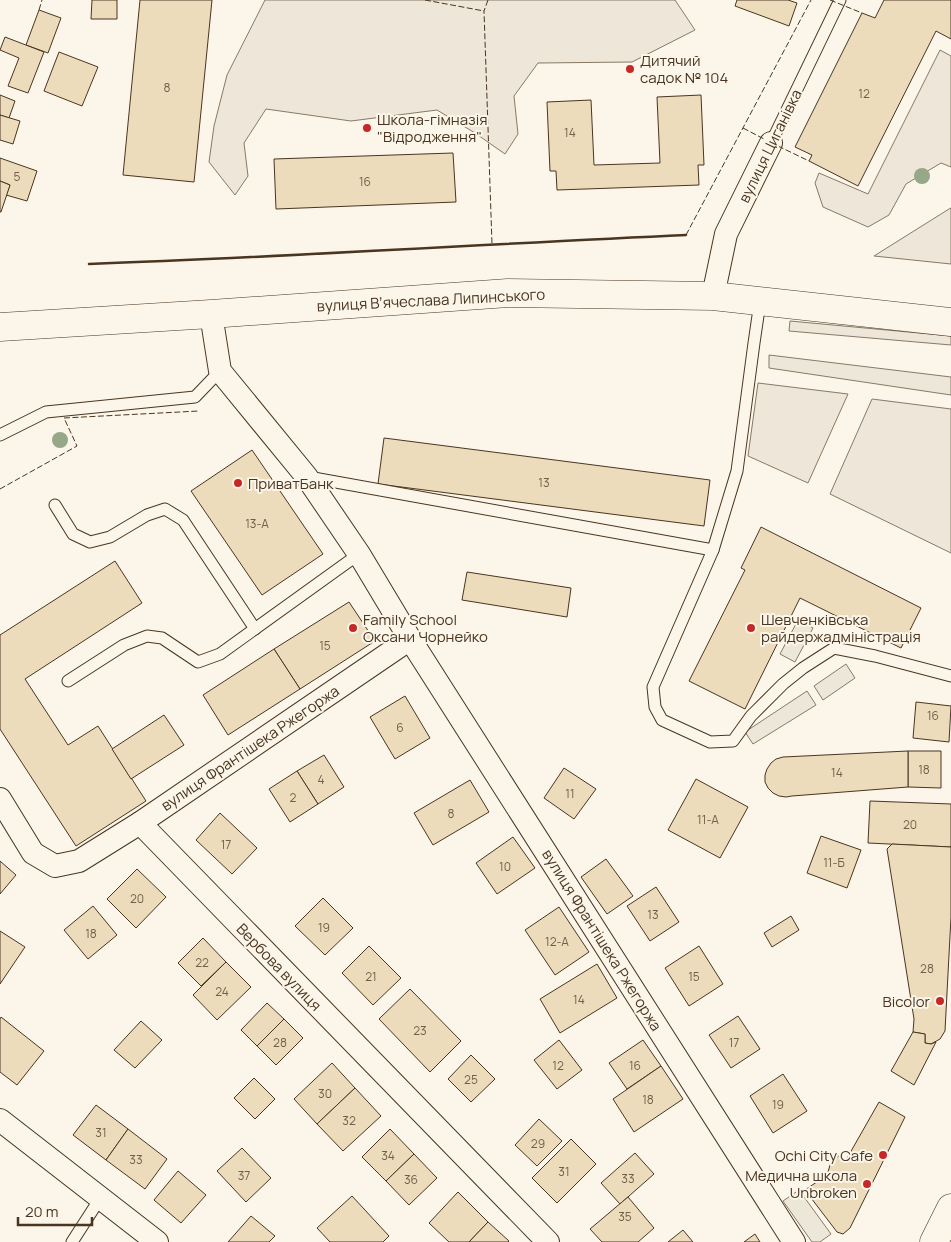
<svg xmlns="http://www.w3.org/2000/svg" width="951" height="1242" viewBox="0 0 951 1242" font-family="Manrope,sans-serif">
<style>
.green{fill:#ede6d9;stroke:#887966}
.parking{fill:#ede7d9;stroke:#887966}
.building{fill:#ecdcbc;stroke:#4a3520}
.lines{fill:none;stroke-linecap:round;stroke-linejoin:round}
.lane-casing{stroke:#4a3520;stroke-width:13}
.street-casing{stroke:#4a3520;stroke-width:24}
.secondary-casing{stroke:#4a3520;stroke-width:29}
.primary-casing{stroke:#4a3520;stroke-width:29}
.lane{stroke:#fbf6e9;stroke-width:11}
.street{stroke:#fbf6e9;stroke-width:22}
.secondary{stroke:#fbf6e9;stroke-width:28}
.primary{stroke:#fbf6e9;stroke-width:28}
.fence{stroke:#4a3520;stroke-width:1;stroke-dasharray:6 2.5;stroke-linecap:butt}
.wall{stroke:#4a3520;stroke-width:2.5}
.tree{fill:#96a887}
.poi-dot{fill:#c62828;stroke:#fbf6e9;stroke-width:2}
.labels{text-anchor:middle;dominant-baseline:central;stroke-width:4;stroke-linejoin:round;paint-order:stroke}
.number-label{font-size:12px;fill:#725f47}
.poi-label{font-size:15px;fill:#4a3520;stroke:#fbf6e9;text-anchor:start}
.street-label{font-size:15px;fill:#4a3520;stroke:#fbf6e9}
</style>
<rect width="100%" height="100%" fill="#fbf6e9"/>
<g class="green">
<path d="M265,0H675L695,30L632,62L538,63L514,96L518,134L505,154L475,133L437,110L351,121L266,109L244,143L248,176L235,195L209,162L214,126L227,75Z"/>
<path d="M940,50L951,56V167L941,163L906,184L889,215L868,227L823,207L815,183L819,173L868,194Z"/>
<path d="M951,208V264L874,256L949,209Z"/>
<path d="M790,321L951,336V345L789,331Z"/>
<path d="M758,383L848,394L808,483L748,456Z"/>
<path d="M872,399L951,409V553L830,494Z"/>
</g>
<g class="parking">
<path d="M769,355L951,377V395L769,368Z"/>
<path d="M798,620L813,628L795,662L780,654Z"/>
<path d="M846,664L855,678L823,700L814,686Z"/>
<path d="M807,691L816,705L753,744L745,732Z"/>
<path d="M799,1190L831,1234L820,1242H812L783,1201Z"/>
</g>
<g class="building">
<path d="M92,0H117V19H91Z"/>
<path d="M140,0H212L194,182L123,175Z"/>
<path d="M737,0H788L797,3L789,26L735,6Z"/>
<path d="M884,0H951V39L936,31L858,186L809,161L812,155L795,147L862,13L875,18Z"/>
<path d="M39,10L61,18L48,53L26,45Z"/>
<path d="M5,37L44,52L28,93L8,86L19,58L0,50Z"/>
<path d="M59,52L98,67L82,106L44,91Z"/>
<path d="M0,95L15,101L9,118L0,115Z"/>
<path d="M701,95L704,165H698L699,185L557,190L556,171H550L547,102L591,100L594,165L660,163L657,97Z"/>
<path d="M0,115L20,121L13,144L0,140Z"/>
<path d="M453,153L456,202L276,209L274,159Z"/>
<path d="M0,158L37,171L27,201L6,195L10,185L0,181Z"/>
<path d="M0,181L10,185L1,212H0Z"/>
<path d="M384,438L710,480L704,526L378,484Z"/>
<path d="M252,450L323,554L262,595L191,491Z"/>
<path d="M761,527L921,608L901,648L800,598L745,709L689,681L745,570L741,568Z"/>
<path d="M115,561L142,603L25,679L68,745L98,726L146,801L76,846L0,729V635Z"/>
<path d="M467,572L571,588L567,617L462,600Z"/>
<path d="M349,602L375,641L300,689L274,649Z"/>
<path d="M274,649L300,689L228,735L203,695Z"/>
<path d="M405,696L430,738L395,759L370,717Z"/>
<path d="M916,702L951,706L949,742L913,738Z"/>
<path d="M164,715L184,745L131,779L112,749Z"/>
<path d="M908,751H941V788L908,787Z"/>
<path d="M908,751V787L792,796L786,797L779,796L773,793L768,788L765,782V775L767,769L771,763L776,759L783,757Z"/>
<path d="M324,755L344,787L318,804L297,771Z"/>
<path d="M564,768L596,789L574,819L544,798Z"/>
<path d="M297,771L318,804L290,822L269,789Z"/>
<path d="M696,779L748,807L720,858L668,830Z"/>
<path d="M470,780L489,812L433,845L414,813Z"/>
<path d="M870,801L951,804V847L868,843Z"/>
<path d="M220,813L257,848L232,874L196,840Z"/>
<path d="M821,836L861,850L847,888L807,873Z"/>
<path d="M513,837L535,868L497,894L476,863Z"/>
<path d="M892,844L951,847V917L945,1031L940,1039L931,1044L925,1043V1034L913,1032L914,1019L887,849Z"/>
<path d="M606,859L633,896L607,914L581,877Z"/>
<path d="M0,861L16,875L0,894Z"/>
<path d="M137,869L166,897L136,928L107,899Z"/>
<path d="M656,887L679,922L650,941L627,906Z"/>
<path d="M323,898L353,928L325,955L295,926Z"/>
<path d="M93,906L117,935L88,959L64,930Z"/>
<path d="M559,907L589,952L555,975L525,930Z"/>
<path d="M791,916L799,930L772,947L764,933Z"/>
<path d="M0,931L25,947L0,984Z"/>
<path d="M203,938L226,962L201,986L178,963Z"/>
<path d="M369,946L401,978L373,1005L342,973Z"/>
<path d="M699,946L723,984L689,1006L665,968Z"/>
<path d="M226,962L251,987L217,1020L193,995Z"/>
<path d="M597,964L617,998L560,1033L540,999Z"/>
<path d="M410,989L461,1041L430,1072L379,1019Z"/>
<path d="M267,1003L284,1019L257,1046L241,1030Z"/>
<path d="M738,1016L760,1049L731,1068L709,1035Z"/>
<path d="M1,1017L44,1051L17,1085L0,1072V1019Z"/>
<path d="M284,1019L303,1038L276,1065L257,1046Z"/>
<path d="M141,1021L162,1040L135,1068L114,1050Z"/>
<path d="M913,1032L925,1034V1043L931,1044L936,1042L914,1085L891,1071Z"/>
<path d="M559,1040L582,1070L557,1089L534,1060Z"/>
<path d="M643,1040L661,1066L627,1089L609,1063Z"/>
<path d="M471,1055L495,1079L471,1102L448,1079Z"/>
<path d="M332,1063L355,1088L317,1124L294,1099Z"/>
<path d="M661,1066L683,1099L634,1132L613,1099Z"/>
<path d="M783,1074L807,1111L773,1133L750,1096Z"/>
<path d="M254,1078L275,1099L255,1119L234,1098Z"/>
<path d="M355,1088L381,1116L343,1151L317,1124Z"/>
<path d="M879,1102L905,1117L850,1228L843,1234L837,1232L805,1190L827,1175L831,1162L840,1155L846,1160Z"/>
<path d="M96,1105L128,1129L106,1160L73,1135Z"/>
<path d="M539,1119L562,1141L537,1166L515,1145Z"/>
<path d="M128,1129L167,1159L145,1189L106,1160Z"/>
<path d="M390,1129L414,1154L386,1181L362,1157Z"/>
<path d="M571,1139L596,1164L557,1203L532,1178Z"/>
<path d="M242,1148L271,1178L246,1202L217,1171Z"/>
<path d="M635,1153L654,1174L620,1204L601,1183Z"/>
<path d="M414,1154L437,1178L409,1205L386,1181Z"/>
<path d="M178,1171L206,1195L181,1223L154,1200Z"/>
<path d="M458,1192L488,1222L469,1242H449L429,1223Z"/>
<path d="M352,1196L389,1236L383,1242H330L317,1228Z"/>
<path d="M628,1197L654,1228L638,1242H602L590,1229Z"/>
<path d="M251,1216L275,1236L269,1242H228Z"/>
<path d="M488,1222L509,1241L508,1242H469Z"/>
<path d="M683,1230L693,1242H668Z"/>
<path d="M755,1234L760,1242H744Z"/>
</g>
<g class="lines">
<g class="lane-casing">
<g id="lane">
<path d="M771,143L840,0"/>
<path d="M0,435L46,412L195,397L220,371"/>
<path d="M308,477L713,550L737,471L754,343L760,302"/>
<path d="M55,505L73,534L90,542L110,537L147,515L165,509L183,520L255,629"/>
<path d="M713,550L653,687L655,707L662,720L710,742L733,741L751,716L783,684L803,668L834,648L875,656L951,676"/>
<path d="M68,681L124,645L147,636L162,638L198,662L220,654L359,554"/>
<path d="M72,1242L101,1197"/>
</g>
</g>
<g class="street-casing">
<g id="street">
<path d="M713,296L726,234L771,143"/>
<path d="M211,314L220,371L306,476L359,554L410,639L794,1242"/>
<path d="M0,799L33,853L55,866L79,861L140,823L548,1242"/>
<path d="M140,823L410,639"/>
<path d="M0,1120L157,1242"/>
</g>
</g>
<g class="secondary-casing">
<path id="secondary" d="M934,1242L951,1208"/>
</g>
<g class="primary-casing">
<path id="primary" d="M0,327L211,314L508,293L713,296L951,322"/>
</g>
<use href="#lane" class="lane"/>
<use href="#street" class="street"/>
<use href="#secondary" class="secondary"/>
<use href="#primary" class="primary"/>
<g class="fence">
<path d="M425,0L484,11"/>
<path d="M488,0L484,11L492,244"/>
<path d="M830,0L862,13"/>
<path d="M39,10L42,0"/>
<path d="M743,128L764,139"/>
<path d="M778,146L809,161"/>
<path d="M686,235L811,0"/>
<path d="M0,489L77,446L64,418L199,411"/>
</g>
<path class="wall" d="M89,264C288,257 487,244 686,235"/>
</g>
<g class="tree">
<circle cx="922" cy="176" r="8"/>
<circle cx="60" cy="440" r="8"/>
</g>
<g class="poi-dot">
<circle cx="630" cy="69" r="5"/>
<circle cx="367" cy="128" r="5"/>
<circle cx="238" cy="483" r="5"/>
<circle cx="353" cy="628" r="5"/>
<circle cx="751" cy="628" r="5"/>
<circle cx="940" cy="1001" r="5"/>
<circle cx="883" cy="1155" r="5"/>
<circle cx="867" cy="1184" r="5"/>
</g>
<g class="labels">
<g class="number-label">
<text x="167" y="87">8</text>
<text x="864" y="93">12</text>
<text x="570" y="132">14</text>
<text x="17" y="176">5</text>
<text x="365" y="181">16</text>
<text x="544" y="482">13</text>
<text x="257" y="523">13-А</text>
<text x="325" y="645">15</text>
<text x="933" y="715">16</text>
<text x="400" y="727">6</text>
<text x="924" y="769">18</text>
<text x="837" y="772">14</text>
<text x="321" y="779">4</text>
<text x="570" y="793">11</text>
<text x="293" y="797">2</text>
<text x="451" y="813">8</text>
<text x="708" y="819">11-А</text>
<text x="910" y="824">20</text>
<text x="226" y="844">17</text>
<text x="834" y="862">11-Б</text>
<text x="505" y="866">10</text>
<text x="137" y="898">20</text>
<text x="653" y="914">13</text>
<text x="324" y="927">19</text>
<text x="91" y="933">18</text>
<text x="557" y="941">12-А</text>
<text x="202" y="962">22</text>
<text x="927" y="968">28</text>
<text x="371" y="976">21</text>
<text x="694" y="976">15</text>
<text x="222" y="991">24</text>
<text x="579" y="999">14</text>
<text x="420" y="1030">23</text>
<text x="280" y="1042">28</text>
<text x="734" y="1042">17</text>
<text x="558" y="1065">12</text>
<text x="635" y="1065">16</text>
<text x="471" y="1079">25</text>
<text x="325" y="1093">30</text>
<text x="648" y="1099">18</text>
<text x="778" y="1104">19</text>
<text x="349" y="1120">32</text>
<text x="101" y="1132">31</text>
<text x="538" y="1143">29</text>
<text x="388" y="1155">34</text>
<text x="136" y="1159">33</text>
<text x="564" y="1171">31</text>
<text x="244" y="1175">37</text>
<text x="628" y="1178">33</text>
<text x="411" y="1179">36</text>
<text x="625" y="1216">35</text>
</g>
<g class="poi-label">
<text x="640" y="60">Дитячий<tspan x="640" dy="17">садок № 104</tspan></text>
<text x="377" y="119">Школа-гімназія<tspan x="377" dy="17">"Відродження"</tspan></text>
<text x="248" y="483">ПриватБанк</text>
<text x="363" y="619">Family School<tspan x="363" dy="17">Оксани Чорнейко</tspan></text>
<text x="761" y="619">Шевченківська<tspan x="761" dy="17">райдержадміністрація</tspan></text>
<text x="930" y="1001" text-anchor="end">Bicolor</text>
<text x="873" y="1155" text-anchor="end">Ochi City Cafe</text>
<text x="857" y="1175" text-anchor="end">Медична школа<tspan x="857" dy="17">Unbroken</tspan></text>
</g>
<g class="street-label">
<text transform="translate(770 146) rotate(-64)">вулиця Циганівка</text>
<text transform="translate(431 300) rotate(-3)">вулиця Вʼячеслава Липинського</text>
<text transform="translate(250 748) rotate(-34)">вулиця Франтішека Ржегоржа</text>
<text transform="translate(602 940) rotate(58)">вулиця Франтішека Ржегоржа</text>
<text transform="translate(279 967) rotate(46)">Вербова вулиця</text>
</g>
</g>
<path d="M18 1217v8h74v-8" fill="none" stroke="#4a3520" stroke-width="2.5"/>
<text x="25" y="1217" font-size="15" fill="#4a3520" stroke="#fbf6e9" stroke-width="4" paint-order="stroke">20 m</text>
</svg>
